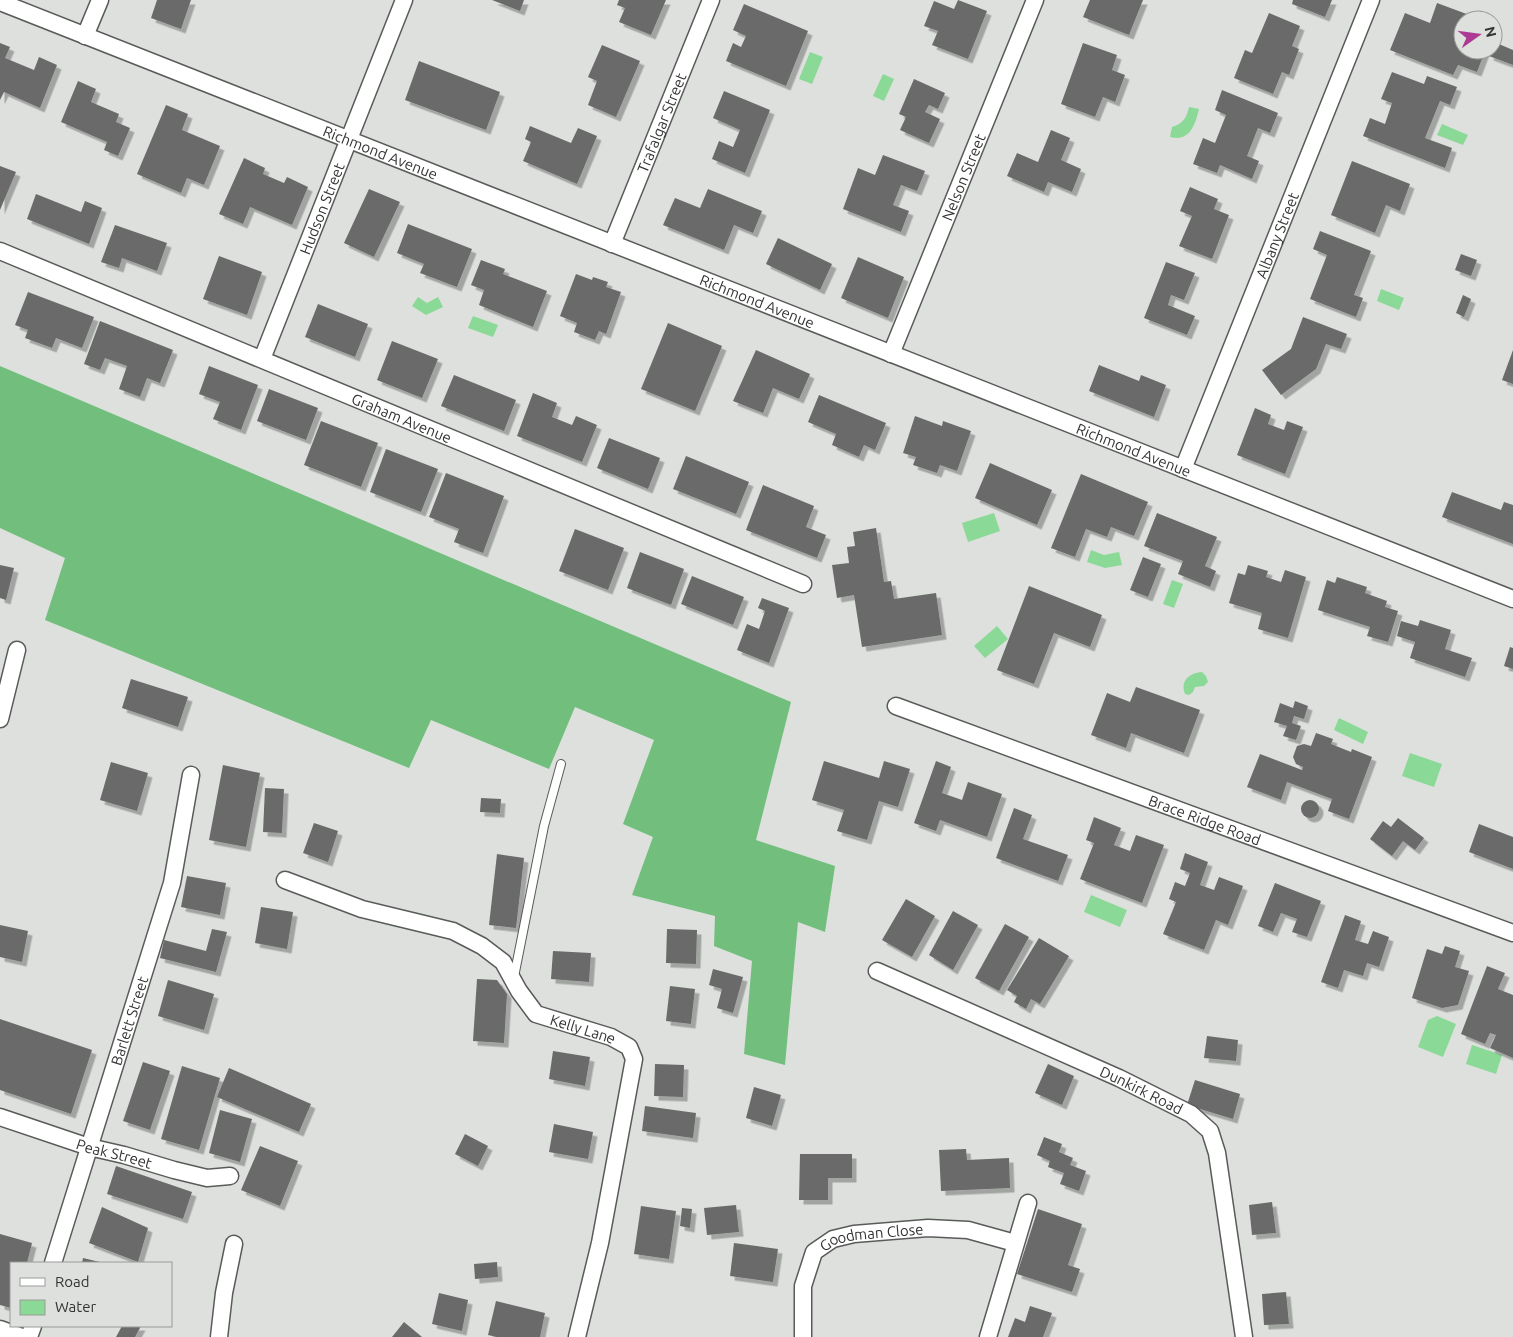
<svg xmlns="http://www.w3.org/2000/svg" width="1513" height="1337" viewBox="0 0 1513 1337" font-family="Ubuntu,sans-serif">
<style>
.forest{fill:#72bf7d}
.water{fill:#8bd996}
.building{fill:#696b69;filter:url(#shadow)}
.lines{fill:none;stroke-linecap:round;stroke-linejoin:round}
.service-casing{stroke:#595b59;stroke-width:10}
.minor-casing{stroke:#595b59;stroke-width:19}
.service{stroke:#fff;stroke-width:8}
.minor{stroke:#fff;stroke-width:16}
.labels{text-anchor:middle;dominant-baseline:central;stroke-width:5;stroke-linejoin:round;paint-order:stroke}
.street-label{font-size:15px;fill:#333433;stroke:#dde0dd}
</style>
<defs>
<filter id="shadow"><feDropShadow dx="4.5" dy="4.5" stdDeviation="0" flood-color="#0004"/></filter>
</defs>
<rect width="100%" height="100%" fill="#dde0dd"/>
<path class="forest" d="M0,366L791,702L756,840L835,866L825,932L798,922L785,1065L744,1054L752,961L714,946L715,916L632,895L653,837L623,824L654,740L575,707L549,769L431,720L409,768L45,620L65,558L0,528Z"/>
<g class="water">
<path d="M810,52L823,57L812,84L799,79Z"/>
<path d="M883,74L894,79L884,101L873,96Z"/>
<path d="M1189,107L1199,109C1195,125 1190,142 1170,137L1172,127C1183,124 1187,117 1189,107Z"/>
<path d="M1442,124L1468,135L1463,145L1437,135Z"/>
<path d="M1381,289L1404,298L1399,310L1377,301Z"/>
<path d="M418,297L427,303L438,297L443,307L426,315L412,306Z"/>
<path d="M473,316L498,325L493,337L468,328Z"/>
<path d="M994,513L1000,531L968,542L962,523Z"/>
<path d="M1091,550L1104,555L1119,552L1122,565L1105,568L1087,562Z"/>
<path d="M1172,580L1183,584L1174,608L1163,604Z"/>
<path d="M997,626L1008,639L985,658L974,646Z"/>
<path d="M1202,672L1206,676L1208,682L1204,686L1195,687L1193,692L1189,695L1185,694C1180,681 1189,673 1202,672Z"/>
<path d="M1339,718L1368,732L1363,744L1334,730Z"/>
<path d="M1410,753L1442,764L1434,787L1402,776Z"/>
<path d="M1091,895L1127,910L1120,927L1084,912Z"/>
<path d="M1437,1016L1456,1024L1443,1057L1418,1047L1428,1020Z"/>
<path d="M1472,1045L1502,1055L1496,1074L1466,1064Z"/>
</g>
<g class="building">
<path d="M157,0H191L181,29L151,18Z"/>
<path d="M492,0H524L520,11Z"/>
<path d="M619,0H666L651,35L619,22L625,8L617,5Z"/>
<path d="M958,0L987,11L968,59L932,45L938,31L924,26L934,1L954,9Z"/>
<path d="M1090,0H1143L1129,35L1083,17Z"/>
<path d="M1293,0H1332L1325,17L1292,4Z"/>
<path d="M1437,3L1472,16L1471,20H1463L1462,43L1463,50L1485,51L1477,72L1458,65L1453,75L1390,50L1405,13L1430,23Z"/>
<path d="M744,4L808,31L786,86L726,61L733,43L741,47L746,36L733,30Z"/>
<path d="M1269,13L1300,26L1292,46L1299,49L1289,75L1282,72L1273,94L1234,78L1245,50L1252,53Z"/>
<path d="M1494,42L1513,50V65L1489,56L1491,50H1493Z"/>
<path d="M0,43L10,47L5,58L34,70L39,57L57,65L40,108L4,92L0,100Z"/>
<path d="M1083,43L1117,55L1112,70L1125,75L1115,102L1103,97L1095,117L1061,104Z"/>
<path d="M602,45L640,61L616,117L588,105L597,81L588,77Z"/>
<path d="M419,61L500,92L486,130L405,100Z"/>
<path d="M1392,72L1424,84L1427,76L1457,87L1450,105L1440,101L1425,138L1452,148L1445,168L1363,136L1370,118L1385,124L1392,103L1381,99Z"/>
<path d="M914,79L945,93L938,109L929,105L925,112L940,119L929,143L900,130L906,117L899,114Z"/>
<path d="M78,81L96,89L91,102L119,114L116,122L130,128L118,156L104,150L107,142L61,122Z"/>
<path d="M1222,90L1278,113L1270,133L1258,128L1247,156L1259,161L1252,179L1220,165L1217,173L1193,164L1203,138L1215,143L1226,115L1215,110Z"/>
<path d="M724,91L770,110L745,173L712,159L719,141L733,147L740,130L713,118Z"/>
<path d="M166,105L188,114L182,130L220,146L204,185L187,178L181,193L137,174Z"/>
<path d="M530,126L571,143L578,128L597,136L577,184L523,161L531,142L525,139Z"/>
<path d="M1051,130L1070,138L1061,160L1081,169L1072,192L1048,182L1044,192L1007,176L1017,153L1038,162Z"/>
<path d="M883,155L925,171L917,191L901,185L893,205L909,211L901,232L843,209L858,168L875,175Z"/>
<path d="M244,158L265,168L263,174L284,183L287,177L308,187L292,225L250,207L243,224L219,214Z"/>
<path d="M1352,161L1410,184L1400,211L1386,205L1375,233L1331,215Z"/>
<path d="M0,166L16,172L0,210Z"/>
<path d="M1190,187L1218,199L1214,209L1229,215L1212,259L1179,246L1192,216L1180,211Z"/>
<path d="M369,189L400,202L374,257L344,243Z"/>
<path d="M708,189L762,211L753,233L734,225L724,250L663,225L675,198L700,208Z"/>
<path d="M36,194L81,212L85,201L102,208L89,244L27,219Z"/>
<path d="M408,224L472,249L457,287L420,273L424,264L397,253Z"/>
<path d="M115,225L167,243L157,271L122,258L119,268L101,262Z"/>
<path d="M1320,231L1371,251L1354,295L1363,298L1356,317L1310,299L1327,255L1313,249Z"/>
<path d="M778,238L832,264L820,290L766,264Z"/>
<path d="M1461,254L1477,260L1471,276L1455,270Z"/>
<path d="M219,256L262,272L247,315L203,299Z"/>
<path d="M858,257L904,277L888,318L841,298Z"/>
<path d="M481,260L505,269L503,274L547,291L533,327L479,305L484,290L471,285Z"/>
<path d="M1166,262L1195,273L1184,300L1171,295L1168,305L1195,316L1187,335L1144,318Z"/>
<path d="M576,274L592,280L593,277L608,282L606,287L621,292L606,334L599,331L595,340L574,332L577,323L560,316Z"/>
<path d="M28,292L94,317L82,348L56,338L52,348L25,338L28,330L15,325Z"/>
<path d="M1463,295L1471,299L1464,317L1456,313Z"/>
<path d="M318,304L368,324L355,357L305,337Z"/>
<path d="M1303,317L1347,334L1341,349L1326,344L1316,369L1281,395L1262,370L1291,349Z"/>
<path d="M100,321L173,350L160,383L147,378L140,397L119,389L127,366L105,358L100,370L84,364Z"/>
<path d="M668,323L722,346L695,411L641,389Z"/>
<path d="M392,341L438,359L422,398L377,380Z"/>
<path d="M756,350L810,374L799,399L773,388L763,413L733,401Z"/>
<path d="M1513,350V384L1502,380Z"/>
<path d="M1099,365L1139,381L1141,375L1166,385L1154,417L1089,391Z"/>
<path d="M209,366L258,385L241,430L213,419L220,402L199,394Z"/>
<path d="M454,375L516,400L504,431L441,406Z"/>
<path d="M269,389L318,408L306,440L257,421Z"/>
<path d="M533,393L557,403L552,417L572,425L576,416L597,425L582,462L517,436Z"/>
<path d="M819,395L886,423L875,450L864,445L859,457L832,445L836,434L808,422Z"/>
<path d="M1255,408L1271,415L1268,424L1284,430L1287,421L1303,427L1285,474L1237,455Z"/>
<path d="M915,416L942,426L943,421L971,431L957,471L940,465L937,473L913,465L916,457L903,453Z"/>
<path d="M321,421L378,443L361,487L304,465Z"/>
<path d="M609,438L660,458L648,489L597,468Z"/>
<path d="M386,449L438,469L421,512L370,492Z"/>
<path d="M686,456L749,482L736,514L673,489Z"/>
<path d="M990,463L1052,490L1037,525L975,498Z"/>
<path d="M446,473L504,496L483,553L454,542L459,529L429,517Z"/>
<path d="M1081,474L1148,502L1134,536L1111,527L1107,537L1086,529L1075,557L1051,548Z"/>
<path d="M763,485L814,506L806,527L826,535L817,558L746,530Z"/>
<path d="M1452,492L1501,510L1504,502L1513,505V544L1442,517Z"/>
<path d="M1157,513L1217,537L1205,566L1216,571L1210,587L1178,574L1183,561L1144,546Z"/>
<path d="M876,528L884,582L891,581L894,599L936,593L942,635L862,647L854,595L837,598L832,565L849,563L847,547L855,546L853,532Z"/>
<path d="M575,529L624,548L608,590L559,571Z"/>
<path d="M640,552L684,569L671,605L627,588Z"/>
<path d="M1143,557L1161,564L1148,597L1130,590Z"/>
<path d="M0,565L14,568L6,600L0,598Z"/>
<path d="M1248,565L1268,571L1266,577L1281,582L1285,570L1306,577L1288,638L1258,629L1262,613L1229,603L1238,573L1245,575Z"/>
<path d="M692,576L744,597L733,625L681,604Z"/>
<path d="M1337,577L1367,587L1365,593L1387,601L1385,607L1398,611L1388,642L1367,636L1370,627L1318,610L1327,580L1335,583Z"/>
<path d="M1029,586L1102,615L1090,647L1054,633L1034,684L997,670Z"/>
<path d="M762,598L789,608L769,663L737,650L747,624L759,629L765,611L758,608Z"/>
<path d="M1420,620L1451,630L1445,649L1472,658L1465,677L1410,658L1415,642L1397,636L1401,621L1418,626Z"/>
<path d="M1510,647L1513,648V669L1504,666Z"/>
<path d="M131,679L188,697L178,727L122,708Z"/>
<path d="M1136,687L1200,710L1184,753L1131,733L1126,748L1091,735L1107,693L1130,702Z"/>
<path d="M1295,701L1308,706L1304,719L1294,716L1292,723L1301,726L1296,740L1283,736L1287,726L1274,722L1280,703L1293,708Z"/>
<path d="M1316,733L1333,739L1331,744L1351,752L1352,749L1372,757L1349,819L1328,811L1332,799L1287,782L1281,800L1247,787L1260,754L1302,770L1303,767L1296,764L1293,757L1297,746L1304,744L1311,746Z"/>
<path d="M824,761L879,778L884,761L910,769L898,807L879,801L867,840L837,831L844,810L812,800Z"/>
<path d="M936,761L951,767L942,793L962,800L968,782L1002,794L987,837L940,820L936,831L914,823Z"/>
<path d="M111,762L148,773L137,811L100,800Z"/>
<path d="M223,765L260,773L246,847L209,840Z"/>
<path d="M265,788L284,789L282,833L263,832Z"/>
<path d="M481,798L501,799L500,813L480,812Z"/>
<circle cx="1310" cy="809" r="9"/>
<path d="M1014,808L1032,815L1023,839L1068,855L1058,881L996,858Z"/>
<path d="M1094,817L1121,828L1114,845L1130,851L1136,835L1164,845L1142,903L1080,879L1094,843L1086,840Z"/>
<path d="M1398,818L1424,838L1415,850L1403,841L1392,856L1370,839L1383,821L1391,827Z"/>
<path d="M314,823L338,831L328,862L303,853Z"/>
<path d="M1479,824L1513,837V869L1469,852Z"/>
<path d="M1185,853L1208,862L1200,885L1214,890L1219,877L1243,886L1228,925L1216,920L1204,950L1163,934L1176,902L1169,899L1175,882L1185,886L1190,873L1180,869Z"/>
<path d="M497,854L524,858L516,928L489,925Z"/>
<path d="M187,876L226,883L220,915L181,907Z"/>
<path d="M1275,883L1321,901L1307,937L1292,932L1297,919L1281,913L1273,932L1258,926Z"/>
<path d="M906,899L935,916L912,957L882,940Z"/>
<path d="M261,907L293,912L287,949L255,943Z"/>
<path d="M953,911L978,925L953,970L929,955Z"/>
<path d="M1345,915L1361,921L1355,940L1368,944L1373,931L1389,937L1379,967L1367,963L1363,976L1344,970L1338,988L1321,982Z"/>
<path d="M1005,924L1029,937L999,991L975,978Z"/>
<path d="M0,925L28,931L22,962L0,957Z"/>
<path d="M212,929L227,932L216,972L160,958L164,940L206,951Z"/>
<path d="M667,929L697,930L696,964L666,963Z"/>
<path d="M1039,938L1069,956L1040,1004L1031,999L1026,1009L1014,1002L1017,996L1007,990Z"/>
<path d="M1445,946L1460,951L1455,967L1469,971L1458,1005L1442,1008L1412,998L1427,949L1442,954Z"/>
<path d="M553,951L591,953L589,982L551,979Z"/>
<path d="M1487,966L1505,973L1498,989L1513,995V1058L1490,1048L1496,1035L1490,1033L1485,1044L1461,1034Z"/>
<path d="M713,969L743,977L733,1013L717,1008L722,989L709,985Z"/>
<path d="M477,979L497,980L507,994L504,1043L473,1041Z"/>
<path d="M168,980L214,994L204,1030L158,1016Z"/>
<path d="M670,986L695,989L691,1024L666,1021Z"/>
<path d="M0,1019L92,1050L71,1114L0,1090Z"/>
<path d="M1207,1036L1238,1040L1236,1061L1204,1058Z"/>
<path d="M553,1051L590,1057L585,1086L549,1079Z"/>
<path d="M143,1062L170,1071L150,1130L123,1121Z"/>
<path d="M655,1064L684,1065L683,1097L654,1096Z"/>
<path d="M1048,1064L1074,1076L1062,1105L1035,1093Z"/>
<path d="M182,1066L220,1078L199,1150L161,1139Z"/>
<path d="M229,1068L311,1104L299,1132L217,1097Z"/>
<path d="M1195,1080L1240,1094L1233,1119L1187,1105Z"/>
<path d="M754,1087L781,1095L772,1126L746,1118Z"/>
<path d="M645,1106L696,1113L693,1138L642,1131Z"/>
<path d="M220,1110L252,1119L240,1162L209,1153Z"/>
<path d="M554,1124L593,1132L588,1159L549,1152Z"/>
<path d="M465,1134L488,1146L478,1166L455,1154Z"/>
<path d="M1044,1137L1062,1144L1059,1152L1073,1158L1070,1165L1086,1171L1079,1191L1060,1184L1064,1173L1048,1167L1050,1161L1037,1155Z"/>
<path d="M260,1146L298,1161L280,1206L241,1190Z"/>
<path d="M966,1149L967,1160L1009,1158L1010,1188L941,1191L939,1150Z"/>
<path d="M800,1154H852V1178H828V1200H799Z"/>
<path d="M116,1166L192,1192L183,1219L107,1194Z"/>
<path d="M1272,1202L1276,1233L1252,1235L1249,1205Z"/>
<path d="M736,1205L739,1232L707,1235L704,1208Z"/>
<path d="M641,1206L676,1211L669,1259L634,1254Z"/>
<path d="M102,1207L148,1228L138,1262L89,1243Z"/>
<path d="M682,1208L692,1209L690,1228L680,1226Z"/>
<path d="M1038,1209L1082,1224L1068,1265L1080,1269L1072,1292L1017,1274Z"/>
<path d="M0,1234L32,1243L27,1263H11V1308L0,1305Z"/>
<path d="M734,1243L778,1249L773,1282L730,1276Z"/>
<path d="M83,1258L104,1263H82Z"/>
<path d="M497,1262L498,1277L475,1279L474,1264Z"/>
<path d="M1286,1292L1289,1324L1264,1325L1262,1294Z"/>
<path d="M439,1293L468,1300L462,1331L432,1324Z"/>
<path d="M496,1301L545,1313L540,1337H497L488,1335Z"/>
<path d="M1030,1306L1052,1313L1043,1337H1008L1015,1318L1025,1322Z"/>
<path d="M404,1322L422,1337H392Z"/>
<path d="M122,1326H141L135,1337H116Z"/>
</g>
<g class="lines">
<g class="service-casing">
<path id="service" d="M514,977L544,826L561,764"/>
</g>
<g class="minor-casing">
<g id="minor">
<path id="s1" d="M0,2L1513,599"/>
<path d="M85,36L100,0"/>
<path id="s2" d="M612,244L711,0"/>
<path id="s3" d="M0,251L803,584"/>
<path id="s4" d="M891,354L1035,0"/>
<path id="s5" d="M262,359L404,0"/>
<path id="s6" d="M1183,469L1371,0"/>
<path id="s7" d="M896,706L1513,933"/>
<path d="M0,719L17,650"/>
<path id="s8" d="M285,880L362,909L453,931L482,946L503,962L519,991L536,1014L611,1037L629,1047L634,1059L600,1243L577,1337"/>
<path id="s9" d="M877,971L1119,1078L1191,1114L1210,1131L1217,1153L1244,1337"/>
<path id="s10" d="M0,1117L89,1147L124,1155L174,1170L207,1178L230,1176"/>
<path id="s11" d="M53,1263L172,883L191,775"/>
<path d="M0,1329L22,1337"/>
<path d="M29,1337L33,1326"/>
<path d="M219,1337L224,1293L234,1244"/>
<path id="s12" d="M803,1337V1286L814,1252L833,1239L854,1234L928,1228L968,1230L1015,1243"/>
<path d="M988,1337L1028,1203"/>
</g>
</g>
<use href="#service" class="service"/>
<use href="#minor" class="minor"/>
</g>
<g class="labels">
<g class="street-label">
<text stroke="none"><textPath href="#s2" startOffset="131">Trafalgar Street</textPath></text>
<text stroke="none"><textPath href="#s1" startOffset="409">Richmond Avenue</textPath></text>
<text stroke="none"><textPath href="#s4" startOffset="191">Nelson Street</textPath></text>
<text stroke="none"><textPath href="#s5" startOffset="162">Hudson Street</textPath></text>
<text stroke="none"><textPath href="#s6" startOffset="252">Albany Street</textPath></text>
<text stroke="none"><textPath href="#s1" startOffset="814">Richmond Avenue</textPath></text>
<text stroke="none"><textPath href="#s3" startOffset="435">Graham Avenue</textPath></text>
<text stroke="none"><textPath href="#s1" startOffset="1219">Richmond Avenue</textPath></text>
<text stroke="none"><textPath href="#s7" startOffset="329">Brace Ridge Road</textPath></text>
<text stroke="none"><textPath href="#s11" startOffset="254">Barlett Street</textPath></text>
<text stroke="none"><textPath href="#s8" startOffset="346">Kelly Lane</textPath></text>
<text stroke="none"><textPath href="#s9" startOffset="290">Dunkirk Road</textPath></text>
<text stroke="none"><textPath href="#s10" startOffset="120">Peak Street</textPath></text>
<text stroke="none"><textPath href="#s12" startOffset="148">Goodman Close</textPath></text>
</g>
</g>
<rect x="10" y="1262" width="162" height="65" fill="#dde0dd" stroke="#999b99"/>
<rect x="20" y="1278" width="25" height="8" fill="#ffffff" stroke="#999b99"/>
<text x="55" y="1287" font-size="15" fill="#333433">Road</text>
<rect x="20" y="1300" width="25" height="15" fill="#8bd996" stroke="#999b99"/>
<text x="55" y="1312" font-size="15" fill="#333433">Water</text>
<g transform="translate(1478 35) rotate(76)"><circle r="24" fill="#dde0dd" stroke="#999b99"/>
<path d="M0-4L9 19L0 12L-9 19Z" fill="#ac3994"/>
<text y="-8" font-size="14" font-weight="bold" text-anchor="middle" fill="#333433">N</text>
</g>
</svg>
